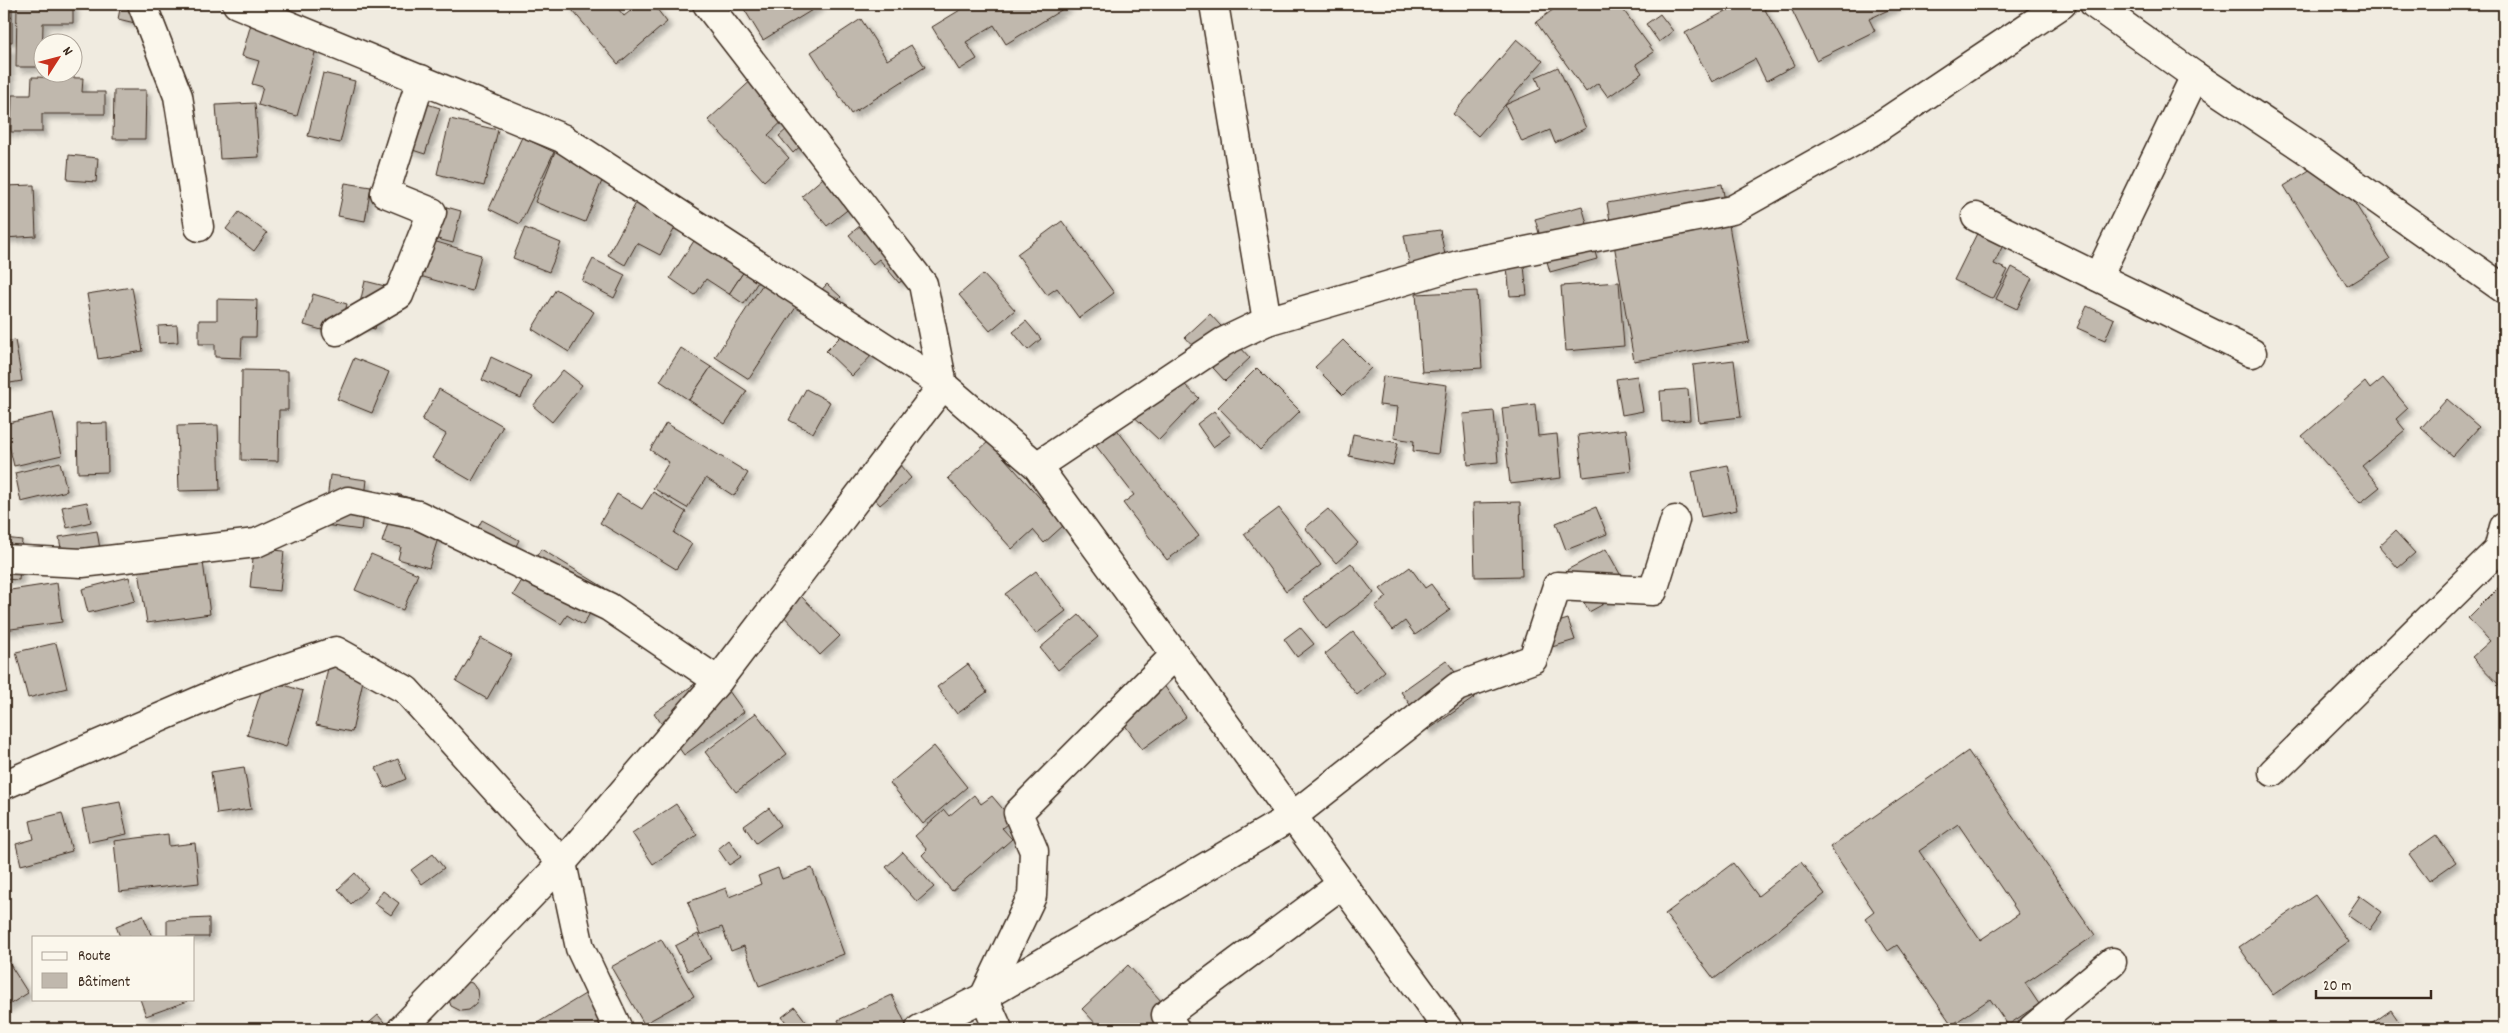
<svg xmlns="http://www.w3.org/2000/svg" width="2508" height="1033" viewBox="0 0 2508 1033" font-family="Dekko,sans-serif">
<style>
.building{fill:#c0b8ad;stroke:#3b2a1e;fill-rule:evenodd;filter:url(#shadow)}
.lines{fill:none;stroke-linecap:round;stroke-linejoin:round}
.minor-casing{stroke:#3b2a1e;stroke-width:31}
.major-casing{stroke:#3b2a1e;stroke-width:31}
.minor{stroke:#fbf7ec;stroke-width:28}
.major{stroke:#fbf7ec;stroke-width:28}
</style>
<defs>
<filter id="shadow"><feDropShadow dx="4.5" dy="4.5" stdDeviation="2.5" flood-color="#0004"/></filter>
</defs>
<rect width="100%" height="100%" fill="#f0ebe0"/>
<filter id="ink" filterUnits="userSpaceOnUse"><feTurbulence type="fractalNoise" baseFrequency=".02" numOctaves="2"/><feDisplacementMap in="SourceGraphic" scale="10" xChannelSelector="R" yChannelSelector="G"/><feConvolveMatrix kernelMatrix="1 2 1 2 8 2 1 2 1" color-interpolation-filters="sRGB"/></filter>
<g filter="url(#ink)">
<g class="building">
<rect x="4" y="4" width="8" height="13"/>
<path d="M17,4H73V23H43L42,67H16Z"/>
<path d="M121,4H140L135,23L118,19Z"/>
<path d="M567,4H614L624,16L639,4H653L667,22L618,64Z"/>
<path d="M741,4H786L789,8L797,4H822L763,40Z"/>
<path d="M970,4H1071L1006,44L994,25L966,42L977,59L959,70L932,27Z"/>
<path d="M1561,4H1619L1654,52L1636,64L1642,73L1608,97L1598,83L1586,92L1536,22Z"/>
<path d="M1719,4H1731L1722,10Z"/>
<path d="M1739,4H1762L1795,65L1766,81L1755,59L1712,82L1685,33Z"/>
<path d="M1789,4H1901L1869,19L1875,31L1816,60Z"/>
<path d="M254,13L321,32L297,116L258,105L263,87L252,84L259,61L242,56Z"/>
<path d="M1660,14L1673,31L1659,42L1646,24Z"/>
<path d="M4,17H12V42L4,41Z"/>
<path d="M861,19L887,60L911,45L925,67L851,114L811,52Z"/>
<path d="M1517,39L1543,61L1478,136L1453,114Z"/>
<path d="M4,47H10L9,132L4,131Z"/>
<path d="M1558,67L1586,128L1555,143L1550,130L1522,142L1505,105L1541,89L1536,77Z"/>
<path d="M323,73L355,81L340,143L308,136Z"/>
<path d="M756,76L791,113L768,135L789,158L764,181L708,120Z"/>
<path d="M32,77L83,78L82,92H105V114H42V132H11L12,95H31Z"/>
<path d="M114,90H146L145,139H113Z"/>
<path d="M411,99L440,108L425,154L397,145Z"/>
<path d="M255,103L259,157L220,159L216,105Z"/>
<path d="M450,119L498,130L484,186L437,174Z"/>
<path d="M796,121L810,137L793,153L779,136Z"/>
<path d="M522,137L554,152L520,224L489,209Z"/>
<path d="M558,144L609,164L585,222L535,202Z"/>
<path d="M69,155L98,158L96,182L67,180Z"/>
<path d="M2327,159L2390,259L2347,286L2284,186Z"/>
<path d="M830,172L856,203L827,226L802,196Z"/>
<path d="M345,183L371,187L365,221L338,216Z"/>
<path d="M1722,184L1749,342L1634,361L1607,203Z"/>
<path d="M34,185L36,236L4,238V186Z"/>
<path d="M643,190L663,200L655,215L676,226L660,255L637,243L625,265L608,255Z"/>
<path d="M432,203L461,211L453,243L422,235Z"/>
<path d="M1582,206L1597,259L1550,272L1535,219Z"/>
<path d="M239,212L267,233L254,251L226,229Z"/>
<path d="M1987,213L2012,226L1994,264L2008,270L1993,299L1954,280Z"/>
<path d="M874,214L918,268L899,283L879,259L873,264L849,235Z"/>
<path d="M1062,221L1114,293L1079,318L1057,288L1047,295L1017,254Z"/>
<path d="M525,228L561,243L549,272L513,258Z"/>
<path d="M701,230L750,262L729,294L706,279L695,295L670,278Z"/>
<path d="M1440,230L1445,255L1424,259L1428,283L1413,285L1404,235Z"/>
<path d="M423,238L481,255L472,291L413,274Z"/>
<path d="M1523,256L1527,295L1510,296L1506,258Z"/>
<path d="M593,259L625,275L614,298L582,281Z"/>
<path d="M750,262L766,269L744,304L729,294Z"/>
<path d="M2012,267L2032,278L2017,309L1996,299Z"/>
<path d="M770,273L804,295L749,379L715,357Z"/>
<path d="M983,274L1015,310L990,331L959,295Z"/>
<path d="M365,281L385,286L375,329L355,325Z"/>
<path d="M1619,282L1624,346L1566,351L1561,286Z"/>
<path d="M827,284L841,297L827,311L813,299Z"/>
<path d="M132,287L143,351L98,359L87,294Z"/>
<path d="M556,289L594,312L569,352L532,329Z"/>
<path d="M1477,291L1482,368L1422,372L1416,294Z"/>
<path d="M313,294L347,304L339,335L304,325Z"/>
<path d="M217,299L257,300L256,337H242L241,358L215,357V344H199V320H217Z"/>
<path d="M2087,306L2114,319L2105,340L2077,328Z"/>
<path d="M1210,314L1250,358L1225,381L1185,337Z"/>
<path d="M1026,321L1041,339L1028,350L1013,332Z"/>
<path d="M177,325L178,342L159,343L158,326Z"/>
<path d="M849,328L875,352L852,376L826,351Z"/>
<path d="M15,340L22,381L4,384V342Z"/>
<path d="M1343,340L1371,368L1343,395L1315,367Z"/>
<path d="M681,348L711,367L689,400L660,381Z"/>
<path d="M491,357L531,376L521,398L482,380Z"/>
<path d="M354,358L389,372L372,413L337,399Z"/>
<path d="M1734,360L1741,417L1699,422L1693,365Z"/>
<path d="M711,367L747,391L725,424L689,400Z"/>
<path d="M1167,368L1199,398L1159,440L1127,410Z"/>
<path d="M1257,368L1300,411L1260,450L1218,407Z"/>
<path d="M242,370L288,371V410H279L278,461L241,460Z"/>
<path d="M563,370L582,385L552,422L533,406Z"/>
<path d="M1383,376L1447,385L1438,454L1413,451L1414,441L1394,438L1398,407L1379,405Z"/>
<path d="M1637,376L1643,411L1622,415L1616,379Z"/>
<path d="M2383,378L2408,408L2396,419L2405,430L2362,466L2380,487L2360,503L2302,436L2365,382L2370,389Z"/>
<path d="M439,389L503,426L472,481L432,458L446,434L422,420Z"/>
<path d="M806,389L830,402L813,433L789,420Z"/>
<path d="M1688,389L1690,420L1662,422L1660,391Z"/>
<path d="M2447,399L2479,427L2453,456L2421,428Z"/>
<path d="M1535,404L1538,436L1557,434L1561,478L1510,484L1502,408Z"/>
<path d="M1214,411L1231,434L1213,447L1197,424Z"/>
<path d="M1494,411L1498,462L1468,465L1463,414Z"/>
<path d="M53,413L62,455L14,466L4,424Z"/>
<path d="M1111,422L1199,536L1167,560L1123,503L1134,495L1090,438Z"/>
<path d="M107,423L108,472L78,473L77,424Z"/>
<path d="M666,423L748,473L734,496L706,478L687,508L653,488L669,462L650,450Z"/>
<path d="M218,425L220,490L179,491L177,426Z"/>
<path d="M1626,429L1631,471L1583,477L1578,435Z"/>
<path d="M1353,434L1398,443L1393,465L1349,456Z"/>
<path d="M989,441L1064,525L1044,543L1033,530L1012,549L948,478Z"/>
<path d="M888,451L911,478L880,505L856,478Z"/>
<path d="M60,462L67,491L21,502L15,473Z"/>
<path d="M1728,465L1737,510L1701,517L1692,472Z"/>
<path d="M330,475L367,480L361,530L324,525Z"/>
<path d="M653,492L686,512L674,533L692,544L676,569L600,523L617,494L642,509Z"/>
<path d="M397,494L416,500L410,519L441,528L429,568L398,559L401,547L382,542Z"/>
<path d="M87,502L91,522L67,528L62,507Z"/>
<path d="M1520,502L1522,576L1475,577L1473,503Z"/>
<path d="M1596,507L1607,534L1566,550L1556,523Z"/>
<path d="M1279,508L1321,565L1286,591L1244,534Z"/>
<path d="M1328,509L1358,543L1336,563L1305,528Z"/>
<path d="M482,520L519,540L507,564L469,544Z"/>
<path d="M97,531L101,555L63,560L59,537Z"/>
<path d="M2395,531L2415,553L2398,568L2379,546Z"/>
<path d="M4,538L22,540L19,580L4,579Z"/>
<path d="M254,548L284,551L280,591L250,588Z"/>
<path d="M541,549L605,588L583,625L567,615L561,624L513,595Z"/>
<path d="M1606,549L1629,590L1589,612L1567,570Z"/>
<path d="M371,554L418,574L403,610L355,590Z"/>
<path d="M137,558L203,562L210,614L147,623Z"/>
<path d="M1351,563L1374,593L1326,629L1303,599Z"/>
<path d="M1410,567L1425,588L1431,584L1450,610L1415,635L1405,621L1393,630L1375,606L1387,597L1380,589Z"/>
<path d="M1036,571L1066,611L1036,634L1005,594Z"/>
<path d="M129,577L135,601L88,613L82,589Z"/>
<path d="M2504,582V690L2472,657L2490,641L2468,618Z"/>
<path d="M57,583L62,622L4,630V591Z"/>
<path d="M800,595L840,636L820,655L781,613Z"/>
<path d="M1079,615L1098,637L1058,670L1040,648Z"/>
<path d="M1568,619L1575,640L1552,647L1545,626Z"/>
<path d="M1300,627L1314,644L1297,657L1284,639Z"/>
<path d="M1353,632L1385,671L1357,695L1325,654Z"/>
<path d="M481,638L512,655L487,699L456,681Z"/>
<path d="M56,643L67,688L28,698L16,652Z"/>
<path d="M1446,660L1474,698L1428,730L1401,692Z"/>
<path d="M329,663L365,671L352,732L316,725Z"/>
<path d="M968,664L987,692L957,714L937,687Z"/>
<path d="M714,670L744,712L684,755L654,713Z"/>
<path d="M1154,671L1186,717L1142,749L1109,703Z"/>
<path d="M265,679L303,691L286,747L247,735Z"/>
<path d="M756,713L787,754L736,792L705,752Z"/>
<path d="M934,746L967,787L923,824L890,783Z"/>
<path d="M1968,751L2095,935L2025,983L2039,1004L2008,1025L1990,999L1952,1025L1897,945L1888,951L1865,918L1874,911L1830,847ZM1958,824L2019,914L1980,940L1919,851Z"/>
<path d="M398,759L406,779L385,788L376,768Z"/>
<path d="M244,767L251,809L217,814L211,772Z"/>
<path d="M974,795L981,804L992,796L1012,820L1002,828L1012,839L952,891L922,855L927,850L915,836L944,810L949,816Z"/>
<path d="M120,802L127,834L89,842L82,809Z"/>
<path d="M676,804L697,835L653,864L632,833Z"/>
<path d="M769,808L781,825L756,843L744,826Z"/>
<path d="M62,813L72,851L21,865L16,844L34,839L30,821Z"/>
<path d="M168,834L169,846L195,843L199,883L119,892L114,841Z"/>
<path d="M2436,835L2456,862L2429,881L2409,854Z"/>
<path d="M729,840L741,857L729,865L718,849Z"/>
<path d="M903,852L934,887L917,902L886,867Z"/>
<path d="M433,854L444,868L422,884L411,870Z"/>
<path d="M1801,862L1825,894L1714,979L1665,914L1733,863L1758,896Z"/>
<path d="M778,868L782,879L812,868L844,954L759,986L744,946L731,951L722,927L700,935L688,902L726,888L729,897L761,884L758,876Z"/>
<path d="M355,873L368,888L351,904L338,889Z"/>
<path d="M383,891L399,903L391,915L374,903Z"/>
<path d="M2315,895L2348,942L2273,995L2239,947Z"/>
<path d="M2360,896L2382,912L2369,930L2347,915Z"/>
<path d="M143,915L152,937H120L116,926Z"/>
<path d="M209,918V937H167V920Z"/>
<path d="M698,934L711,959L688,971L675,946Z"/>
<path d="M661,939L694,996L644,1024L611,967Z"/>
<path d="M4,955L28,993L4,1008Z"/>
<path d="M1128,965L1186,1028L1185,1029H1101L1082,1009Z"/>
<path d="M465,981L472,983L477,990L478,998L475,1005L469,1010L461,1011L451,1006L447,994Z"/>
<path d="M590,991L613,1029H530L529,1028Z"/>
<path d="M892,995L908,1029H842L838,1020Z"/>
<path d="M140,999H187L188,1001L146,1016Z"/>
<path d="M795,1007L807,1023L799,1029H791L782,1017Z"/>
<path d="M2391,1010L2404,1029H2364Z"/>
<path d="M378,1015L390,1029H362Z"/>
<path d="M188,1022V1029H144V1026Z"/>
<path d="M498,1022L507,1029H492Z"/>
</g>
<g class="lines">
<g class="minor-casing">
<g id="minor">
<path d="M142,4L178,96L199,227"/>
<path d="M1214,4L1267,321"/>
<path d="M2094,4L2195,76L2311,153L2504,289"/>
<path d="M1976,217L2252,353"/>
<path d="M2098,277L2195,76"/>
<path d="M337,331L399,295L432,212L385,193L421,79"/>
<path d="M1037,466L1223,342L1267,321L1465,263L1732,210L1871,132L2062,4"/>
<path d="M4,559L82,563L256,543L348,501L418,515L609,607L718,681"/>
<path d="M2273,772L2498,550L2504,527"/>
<path d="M4,785L231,687L336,651L406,690L562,863L580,948L618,1029"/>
<path d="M402,1029L562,863L718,681L943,385L923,284L707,4"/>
<path d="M920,1029L984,997L1293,816L1457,687L1533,659L1557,586L1653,591L1675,520"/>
<path d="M998,1029L984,997L1032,896L1034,851L1018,813L1175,655"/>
<path d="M1175,1029L1166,1015L1342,884"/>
<path d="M2032,1029L2112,962"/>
</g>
</g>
<g class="major-casing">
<path id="major" d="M237,4L562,138L943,385L1037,466L1448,1029"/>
</g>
<use href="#minor" class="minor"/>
<use href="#major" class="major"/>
</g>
</g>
<rect width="2508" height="1033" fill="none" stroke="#fbf7ec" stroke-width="20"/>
<rect x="10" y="10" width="2488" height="1013" fill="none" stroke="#3b2a1e" stroke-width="2" filter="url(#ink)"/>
<rect x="32" y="936" width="162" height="65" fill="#fbf7ec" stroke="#aea59a"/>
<rect x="42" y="952" width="25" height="8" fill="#fbf7ec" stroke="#aea59a"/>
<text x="78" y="960" font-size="15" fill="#3b2a1e">Route</text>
<rect x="42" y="973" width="25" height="15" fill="#c0b8ad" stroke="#aea59a"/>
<text x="78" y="986" font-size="15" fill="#3b2a1e">Bâtiment</text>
<g transform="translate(58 58) rotate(54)"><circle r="24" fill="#fbf7ec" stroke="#aea59a"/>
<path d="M0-4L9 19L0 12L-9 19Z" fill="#c8321e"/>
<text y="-8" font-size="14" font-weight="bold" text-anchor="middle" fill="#3b2a1e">N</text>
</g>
<path d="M2316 990v8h115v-8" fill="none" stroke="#3b2a1e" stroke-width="2.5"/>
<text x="2323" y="990" font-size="15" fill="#3b2a1e" stroke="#fbf7ec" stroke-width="4" paint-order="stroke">20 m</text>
</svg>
